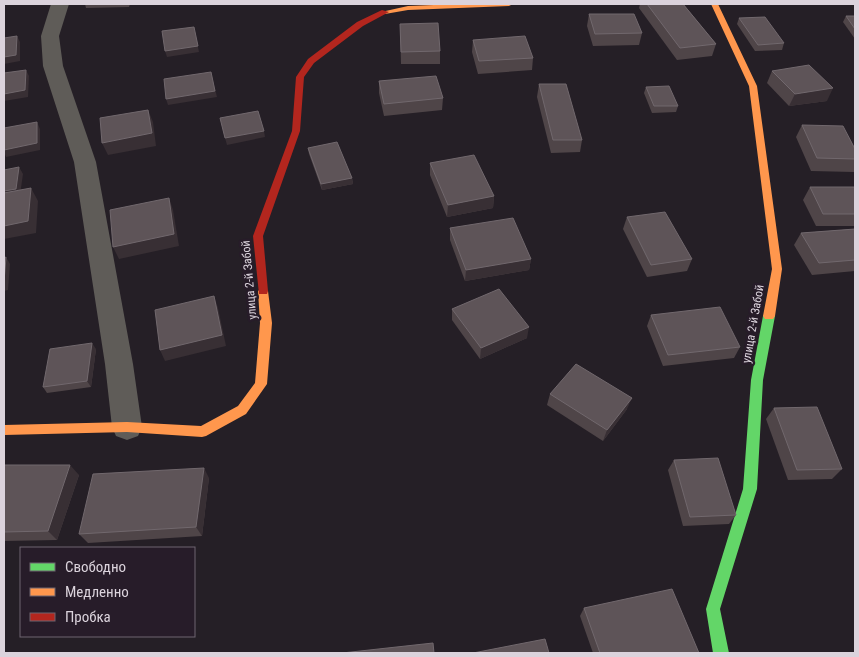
<svg xmlns="http://www.w3.org/2000/svg" width="859" height="657" viewBox="0 0 859 657" font-family="'Roboto Condensed',sans-serif">
<style>
.lines{fill:none;stroke-linecap:round;stroke-linejoin:round}
.street{fill:#5f5c58;fill-rule:evenodd}
.fast{fill:#63d668;fill-rule:evenodd}
.slow{fill:#ff974d;fill-rule:evenodd}
.jam{fill:#b3261e;fill-rule:evenodd}
.wall{fill:#4f4548}
.shaded-wall{fill:#382f34}
.building{fill:#5e5458;stroke:#71686d}
.labels{text-anchor:middle;dominant-baseline:central;stroke-width:5;stroke-linejoin:round;paint-order:stroke}
.street-label{font-size:12px;fill:#dbd3dc;stroke:#271c29}
</style>
<rect width="100%" height="100%" fill="#251f26"/>
<g class="lines">
<path class="street" d="M51,4H69L59,36L63,66L96,162L133,364L142,427L138,436L127,440L116,436L112,427L105,364L74,162L43,66L41,36Z"/>
<path class="fast" d="M769,312L773,313L775,316L763,380L757,489L720,609L729,653H713L706,609L743,489L751,380L763,316L765,313Z"/>
<g class="slow">
<path d="M460,4H513L509,6L408,10L385,14L381,12L408,6Z"/>
<path d="M711,4H718L757,86L782,269L775,316L773,319H765L763,316L772,269L749,86Z"/>
<path d="M263,287L268,291L272,323L267,384L246,414L206,436L202,437L127,432L4,435V425L127,422L201,426L238,406L255,383L260,323L258,291Z"/>
</g>
<path class="jam" d="M382,10L389,12L363,26L314,63L304,77L300,131L263,236L268,291L267,294H259L253,236L292,131L296,77L308,59L357,22Z"/>
</g>
<g class="wall">
<path d="M85,4H130L129,7L86,8Z"/>
<path d="M640,4H683L716,44L712,56L677,60L639,8Z"/>
<path d="M589,14L642,33L639,45L593,46L587,26Z"/>
<path d="M846,16H855V39L843,22Z"/>
<path d="M739,18L784,43L782,50L755,51L737,24Z"/>
<path d="M400,24L440,51V64H401Z"/>
<path d="M473,40L533,58L532,70L478,74L472,52Z"/>
<path d="M772,71L827,101L789,106L767,83Z"/>
<path d="M379,81L443,98L442,110L384,116L379,93Z"/>
<path d="M539,84L582,140L580,152L551,153L537,97Z"/>
<path d="M646,87L678,106L676,112L652,113L644,93Z"/>
<path d="M802,125L855,149V169L854,172L811,171L796,137Z"/>
<path d="M308,148L352,178L353,184L322,190L309,154Z"/>
<path d="M430,163L494,196L493,208L447,217L430,175Z"/>
<path d="M810,187H855V226H816L803,200Z"/>
<path d="M627,217L692,259L687,271L647,277L623,229Z"/>
<path d="M450,228L531,259L529,270L465,281L450,240Z"/>
<path d="M855,229V271L812,275L794,245L801,233Z"/>
<path d="M452,309L527,338L480,359L452,320Z"/>
<path d="M651,315L740,347L734,358L663,366L647,326Z"/>
<path d="M96,349L91,387L47,393L43,387Z"/>
<path d="M550,394L627,409L603,441L547,405Z"/>
<path d="M774,408L842,469L832,479L788,480L766,419Z"/>
<path d="M674,460L736,515L729,524L683,526L668,470Z"/>
<path d="M4,465L79,475L57,540L4,541Z"/>
<path d="M209,478L202,536L88,543L79,534Z"/>
<path d="M584,608L699,653H593L580,616Z"/>
</g>
<g class="shaded-wall">
<path d="M194,27L199,52L167,57L165,51Z"/>
<path d="M17,36L20,42V61L4,64V57Z"/>
<path d="M26,70L29,76L28,97L4,101V94Z"/>
<path d="M211,72L217,97L168,105L166,99Z"/>
<path d="M833,88L827,101L789,106L795,94Z"/>
<path d="M148,110L153,122L156,146L108,155L102,143Z"/>
<path d="M37,122L40,129V150L6,157L4,152V150Z"/>
<path d="M264,131L265,137L227,145L225,138Z"/>
<path d="M19,167L23,174L20,195L4,198V191Z"/>
<path d="M352,178L353,184L322,190L321,184Z"/>
<path d="M31,188L38,201L36,233L4,239V226Z"/>
<path d="M494,196L493,208L447,217L448,205Z"/>
<path d="M169,198L173,210L179,246L119,259L113,247Z"/>
<path d="M6,257L10,264L8,290L4,291V282Z"/>
<path d="M531,259L529,270L465,281L466,270Z"/>
<path d="M214,296L218,308L226,346L165,361L160,350Z"/>
<path d="M529,327L527,338L480,359L481,348Z"/>
<path d="M92,343L96,349L91,387L87,381Z"/>
<path d="M632,398L627,409L603,441L607,430Z"/>
<path d="M70,465L79,475L57,540L48,531Z"/>
<path d="M204,468L209,478L202,536L196,527Z"/>
</g>
<g class="building">
<path d="M647,4H683L716,44L680,48Z"/>
<path d="M589,14H634L642,33L595,34Z"/>
<path d="M846,16H855V29Z"/>
<path d="M765,17L784,43L758,45L739,18Z"/>
<path d="M438,23L440,51L401,52L400,24Z"/>
<path d="M194,27L198,46L165,51L162,31Z"/>
<path d="M17,36L16,55L4,57V38Z"/>
<path d="M525,36L533,58L479,61L473,40Z"/>
<path d="M809,65L833,88L795,94L772,71Z"/>
<path d="M26,70L25,90L4,94V73Z"/>
<path d="M211,72L215,91L166,99L164,79Z"/>
<path d="M436,76L443,98L384,104L379,81Z"/>
<path d="M539,84H566L582,140H553Z"/>
<path d="M669,86L678,106H654L646,87Z"/>
<path d="M148,110L152,133L102,143L100,118Z"/>
<path d="M258,111L264,131L225,138L220,118Z"/>
<path d="M37,122V143L4,150V128Z"/>
<path d="M802,125L843,126L855,149V159L817,158Z"/>
<path d="M337,142L352,178L321,184L308,148Z"/>
<path d="M474,155L494,196L448,205L430,163Z"/>
<path d="M19,167L16,189L4,191V170Z"/>
<path d="M810,187H855V214H823Z"/>
<path d="M31,188L28,221L4,226V193Z"/>
<path d="M169,198L174,234L113,247L110,210Z"/>
<path d="M665,212L692,259L651,265L627,217Z"/>
<path d="M513,218L531,259L466,270L450,228Z"/>
<path d="M855,229V260L819,263L801,233Z"/>
<path d="M6,257L4,282V258Z"/>
<path d="M499,289L529,327L481,348L452,309Z"/>
<path d="M214,296L222,335L160,350L155,310Z"/>
<path d="M720,307L740,347L668,355L651,315Z"/>
<path d="M92,343L87,381L43,387L50,349Z"/>
<path d="M576,364L632,398L607,430L550,394Z"/>
<path d="M817,407L842,469L797,470L774,408Z"/>
<path d="M718,458L736,515L690,517L674,460Z"/>
<path d="M4,465H70L48,531L4,532Z"/>
<path d="M204,468L196,527L79,534L93,474Z"/>
<path d="M672,589L699,653H600L584,608Z"/>
<path d="M545,639L549,653H473Z"/>
<path d="M433,643L434,653H342Z"/>
</g>
<g class="labels">
<g class="street-label">
<text transform="translate(249 280) rotate(-95)">улица 2-й Забой</text>
<text transform="translate(753 324) rotate(-80)">улица 2-й Забой</text>
</g>
</g>
<rect width="859" height="657" fill="none" stroke="#dbd3dc" stroke-width="10"/>
<rect x="20" y="547" width="175" height="90" fill="#271c29" stroke="#6f6571"/>
<rect x="30" y="563" width="25" height="8" fill="#63d668" stroke="#6f6571"/>
<text x="65" y="572" font-size="15" fill="#dbd3dc">Свободно</text>
<rect x="30" y="588" width="25" height="8" fill="#ff974d" stroke="#6f6571"/>
<text x="65" y="597" font-size="15" fill="#dbd3dc">Медленно</text>
<rect x="30" y="613" width="25" height="8" fill="#b3261e" stroke="#6f6571"/>
<text x="65" y="622" font-size="15" fill="#dbd3dc">Пробка</text>
</svg>
